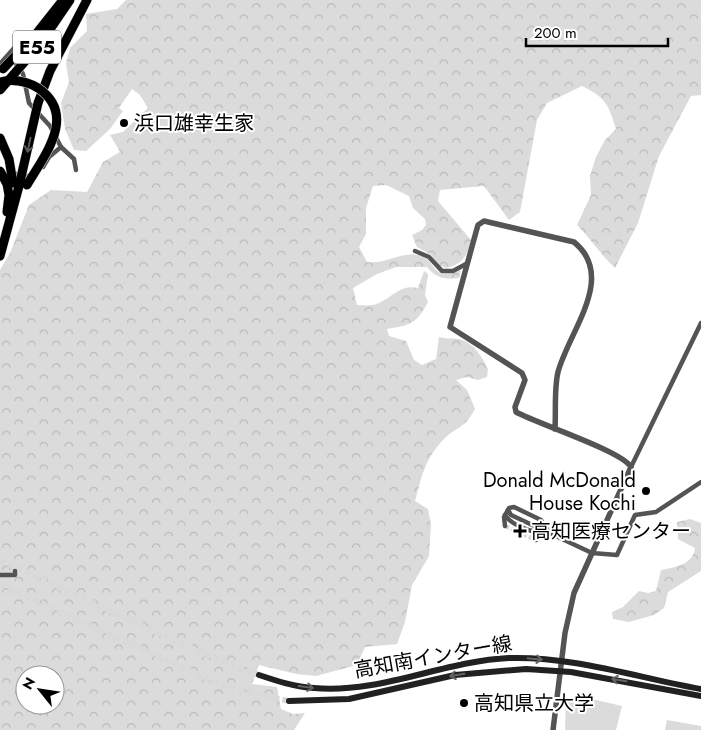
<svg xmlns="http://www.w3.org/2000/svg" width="701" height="730" viewBox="0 0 701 730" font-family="Jost,'Noto Sans JP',sans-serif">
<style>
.forest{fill:url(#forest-crowns);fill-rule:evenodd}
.park{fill:#dbdbdb}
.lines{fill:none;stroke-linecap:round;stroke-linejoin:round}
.minor-tunnel{stroke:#d9d9d9;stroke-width:4.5;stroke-dasharray:4.5 2;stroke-linecap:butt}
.secondary-tunnel{stroke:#d9d9d9;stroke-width:6;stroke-dasharray:6 3;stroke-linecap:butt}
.motorway-casing{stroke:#dbdbdb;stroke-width:10}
.minor{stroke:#545454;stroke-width:4.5}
.tertiary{stroke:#545454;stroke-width:5.5}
.secondary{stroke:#212121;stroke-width:6}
.motorway{stroke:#000;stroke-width:9}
.motorway-bridge-casing{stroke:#dbdbdb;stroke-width:10;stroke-linecap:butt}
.motorway-bridge{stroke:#000;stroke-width:9}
.oneway{stroke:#595959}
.oneway2{stroke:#646464}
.poi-dot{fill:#000;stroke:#fff;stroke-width:2}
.labels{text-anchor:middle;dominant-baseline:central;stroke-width:4;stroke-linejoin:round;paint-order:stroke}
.shield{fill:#fff;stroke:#4c4c4c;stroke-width:1}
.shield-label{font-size:19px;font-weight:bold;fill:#000}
.poi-label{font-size:20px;fill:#000;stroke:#fff;text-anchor:start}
.street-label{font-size:20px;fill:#000;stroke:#fff}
</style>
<defs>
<pattern id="forest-crowns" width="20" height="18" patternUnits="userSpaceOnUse" patternTransform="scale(1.25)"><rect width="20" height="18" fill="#dbdbdb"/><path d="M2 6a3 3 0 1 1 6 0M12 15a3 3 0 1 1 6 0" fill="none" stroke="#bababa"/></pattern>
</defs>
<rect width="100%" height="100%" fill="#fff"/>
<g class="forest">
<path d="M126,0H701V95L691,96L659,156L638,223L615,268C601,255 591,239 577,225L591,195L590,176L596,157L605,140L616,129C609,105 605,97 582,86L547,103L537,120L520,212L509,220L484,186L440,190L438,201L471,240C467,256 463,264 446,268L438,265L431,255L417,247L412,235L422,230L426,225L425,219L413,208L409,196L386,185L373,186L366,208V234L359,247L367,262C383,265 400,252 417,255C439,259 429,283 461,270L459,278C445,280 436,278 427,267H396L377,274L353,288L357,305C362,305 368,306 373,305C390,301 399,283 418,288L424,271L428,274L425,295L428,302C416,324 411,325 387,329L389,336L406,341L414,360L422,365L436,359L439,337C446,339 452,338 458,339C473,341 483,358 488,369L487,377L478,380L467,377L456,380L467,390L475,409C463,431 456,426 442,441C424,461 422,476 415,501L428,509L431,525L429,556L412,585L405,622L397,644L365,647L357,665L316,676L296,674L259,665L252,684L277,687L281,709L293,714L305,713L294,730H0V270L10,253L29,205L51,190L87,192L103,162L120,152L110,135L123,132L148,108L140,95L132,89L119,108L123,111L110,129L86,151L74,150L65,129L61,103L69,82L66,63L70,48L87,31L86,14L117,9ZM25,675H55V705H25Z"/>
<path d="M690,519L701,523V571L668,592L664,608L654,615L629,622L613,619L612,612L623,607L639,591L648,593L656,591L661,570C675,567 693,565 695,548L678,539L677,522Z"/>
</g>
<g class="park">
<path d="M583,697L622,706L616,730H565L566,698Z"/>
<path d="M667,720L701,726V730H665Z"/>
</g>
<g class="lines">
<path class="minor-tunnel" d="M505,526L536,540"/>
<g class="secondary-tunnel">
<path d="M0,560L200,652L259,675"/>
<path d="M0,584L211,681L254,694L289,701"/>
</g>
<g class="motorway-casing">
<g id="motorway">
<path d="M38,103L50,71L87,0"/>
<path d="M7,184L9,195L7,212"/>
<path d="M0,256L19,186"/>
</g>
</g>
<g class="minor">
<path d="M10,55L23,74L29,103L50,126L61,147"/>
<path d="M0,64L23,38"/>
<path d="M43,167L49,157L61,147L74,159L76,170"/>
<path d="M1,177L16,174L33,177"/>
<path d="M415,251L429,257L442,271H453L466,264"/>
<path d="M631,467L701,323"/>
<path d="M508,510L511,515L592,553L617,555L635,515L656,512L701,482"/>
<path d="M505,515C511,525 536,535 547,532"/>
<path d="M505,526L504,517L509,508L514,507L541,520L548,531"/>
<path d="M536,540L547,532"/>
<path d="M0,575H15V571"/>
</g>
<path class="tertiary" d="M553,730L565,633L574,593L631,467C622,451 538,424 516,412L515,407L525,380L522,373L450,327L476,232L478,225L484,221L574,242C617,277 569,331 558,372C554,389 556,411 555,429"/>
<g class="secondary">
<path d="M259,675C277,681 295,687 314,688C381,694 443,661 509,658C573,656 639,678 701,689"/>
<path d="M289,701L349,699L455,675L526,669L571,672L701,696"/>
</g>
<use href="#motorway" class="motorway"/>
<g class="motorway-bridge-casing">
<g id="motorway-bridge">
<path d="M3,69L36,34L63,0"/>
<path d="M0,82C13,79 26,81 38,88C78,115 44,156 27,185"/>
<path d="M0,90L40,44L70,0"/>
<path d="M0,138L9,159L13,183"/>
<path d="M0,171L7,184"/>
<path d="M19,186L38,103"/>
</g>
</g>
<use href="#motorway-bridge" class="motorway-bridge"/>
</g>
<defs><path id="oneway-shaft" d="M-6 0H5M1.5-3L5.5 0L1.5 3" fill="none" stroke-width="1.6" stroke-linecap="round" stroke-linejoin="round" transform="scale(1.25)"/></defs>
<use class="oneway" href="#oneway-shaft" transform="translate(29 145) rotate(102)"/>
<g class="oneway2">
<use href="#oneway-shaft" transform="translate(535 659) rotate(6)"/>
<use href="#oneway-shaft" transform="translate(457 675) rotate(171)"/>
<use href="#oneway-shaft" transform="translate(619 680) rotate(-170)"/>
<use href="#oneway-shaft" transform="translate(306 687) rotate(8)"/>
</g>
<g class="poi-dot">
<circle cx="124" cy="123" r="5"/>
<circle cx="646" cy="491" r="5"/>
<path d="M517.5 523.5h5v5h5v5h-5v5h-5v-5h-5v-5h5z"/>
<circle cx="464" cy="703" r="5"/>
</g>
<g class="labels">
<rect class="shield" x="13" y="30.5" width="48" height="33" rx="4"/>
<g class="shield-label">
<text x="37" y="47">E55</text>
</g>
<g class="poi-label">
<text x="134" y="123">浜口雄幸生家</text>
<text x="636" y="480" text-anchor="end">Donald McDonald<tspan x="636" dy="23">House Kochi</tspan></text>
<text x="531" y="531">高知医療センター</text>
<text x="474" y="703">高知県立大学</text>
</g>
<g class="street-label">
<text transform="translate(433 657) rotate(-10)">高知南インター線</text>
</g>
</g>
<g transform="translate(40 690) rotate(300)"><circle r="24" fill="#ffffff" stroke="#999999"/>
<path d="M0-4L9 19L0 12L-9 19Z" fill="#000000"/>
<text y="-8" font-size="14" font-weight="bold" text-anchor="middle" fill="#000000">N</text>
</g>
<path d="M526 38v8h142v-8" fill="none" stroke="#000000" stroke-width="2.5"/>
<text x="534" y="38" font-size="15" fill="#000000" stroke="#ffffff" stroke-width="4" paint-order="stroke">200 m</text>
</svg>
